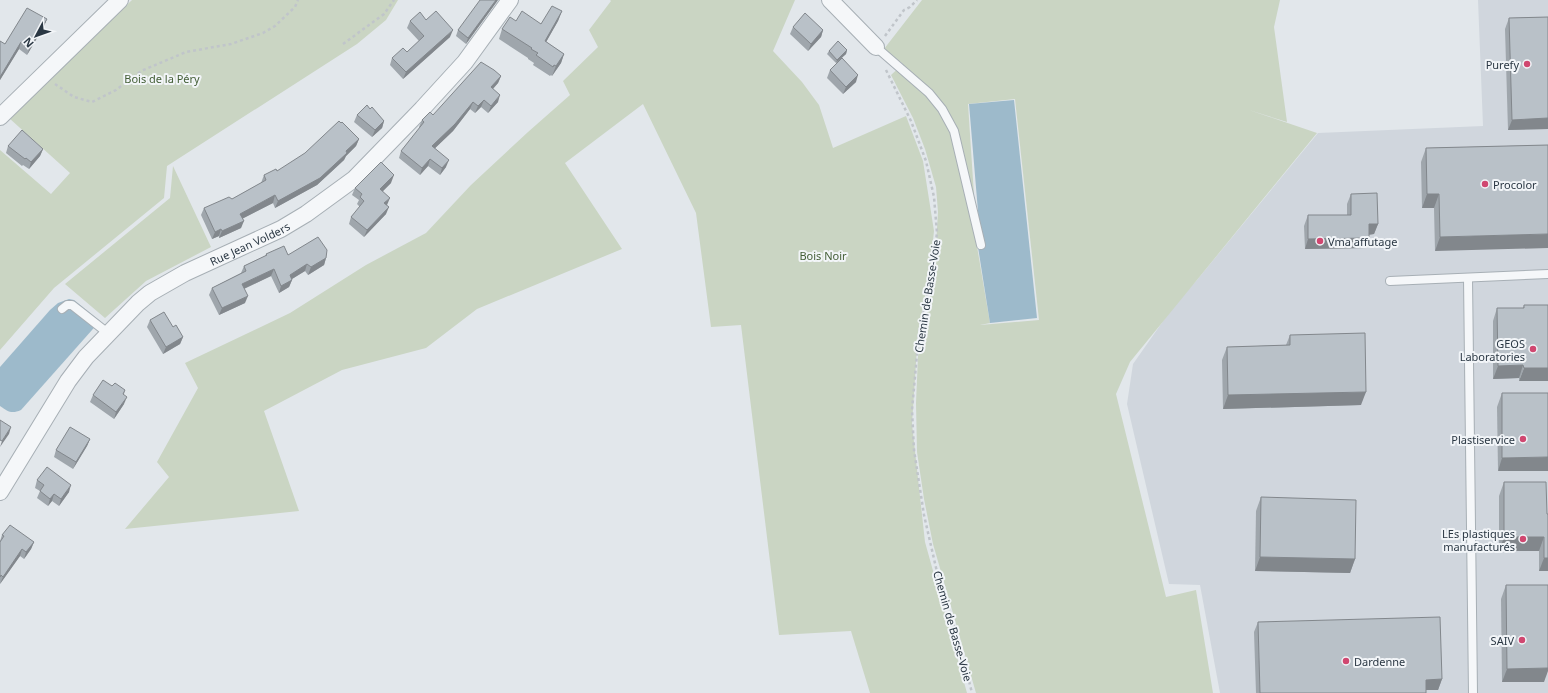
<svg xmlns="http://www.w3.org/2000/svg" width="1548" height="693" viewBox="0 0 1548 693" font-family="'Noto Sans',sans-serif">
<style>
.built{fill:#d0d6dd}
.green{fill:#cad5c3;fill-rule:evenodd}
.water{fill:#9dbacb}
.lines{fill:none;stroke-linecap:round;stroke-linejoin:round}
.service-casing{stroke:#a7afb5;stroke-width:10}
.minor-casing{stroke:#a7afb5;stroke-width:18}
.path{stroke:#c0c5ca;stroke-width:2.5;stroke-dasharray:3 3;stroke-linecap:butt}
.service{stroke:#f5f7f9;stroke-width:8}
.minor{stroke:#f5f7f9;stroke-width:16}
.wall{fill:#9fa6ac}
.shaded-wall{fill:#82878c}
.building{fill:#b9c1c8;stroke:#82878c}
.poi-dot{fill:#d04770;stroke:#f2f5f8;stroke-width:1.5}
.labels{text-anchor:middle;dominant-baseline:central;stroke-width:4;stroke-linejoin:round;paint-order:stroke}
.poi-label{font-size:11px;fill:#2a3743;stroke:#f2f5f8;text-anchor:end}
.park-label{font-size:11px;fill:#445f37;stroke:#f2f5f8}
.street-label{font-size:11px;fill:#2a3743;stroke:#f2f5f8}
</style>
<rect width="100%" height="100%" fill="#e2e7eb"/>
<path class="built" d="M1478,0H1548V693H1220L1200,585L1169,584L1127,404L1133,364L1173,307L1197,280L1318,133L1483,126Z"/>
<g class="green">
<path d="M132,0H398L386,20L357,44L167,166L164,198L54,288L0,350V150L51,194L70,173L9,118Z"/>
<path d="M610,0H795L773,51L802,82L819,105L833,148L906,116L923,161L934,231L929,277L918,332L912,424L925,542L967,693H870L851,631L779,635L741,325L711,327L696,213L643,104L565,163L622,249L477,309L426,348L342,370L264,411L299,511L125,529L169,477L157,462L198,388L185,363L290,313L366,265L426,233L471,185L528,132L570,95L563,81L598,47L589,30L611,1Z"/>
<path d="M922,0H1280L1274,27L1287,122L1249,110L1317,133L1130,362L1116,394L1166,597L1196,590L1213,693H976L933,544L924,499L917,452L916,403L918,356L934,279L938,212L936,187L925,149L913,118L891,75L903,64L884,49ZM1015,99L1039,320L980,325L990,323L971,211L974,195L968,104Z"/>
<path d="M173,166L211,247L146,281L105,318L65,284L170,198Z"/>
</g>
<g class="water">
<path d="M1014,100L1037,318L990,323L975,228L979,223L969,104Z"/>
<path d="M69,299L74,300L100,321L21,410C12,414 8,412 0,406V367L50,310L58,303Z"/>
</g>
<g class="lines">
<g class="service-casing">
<g id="service">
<path d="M876,47L929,93L942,109L954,131L981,245"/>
<path d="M1468,278L1473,693"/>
<path d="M1390,281L1548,274"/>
<path d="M62,309L67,305H72L109,334"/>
</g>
</g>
<g class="minor-casing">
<g id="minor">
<path d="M830,0L876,47"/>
<path d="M0,117L120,0"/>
<path id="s1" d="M0,492L68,381L86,357L138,303L150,293L185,273L281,229L306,214L354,179L422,109L465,62L510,0"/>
</g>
</g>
<g class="path">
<path d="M885,36L904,10L910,7L917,0"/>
<path d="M343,44L384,14L394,0"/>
<path d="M886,70L911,121L926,161L934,197L937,233L931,279L919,332L912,410L914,450L924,515L937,572L962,653L972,693"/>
<path d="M55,84L74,97L92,102L116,90L141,71L186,52L231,44L263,33L275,26L295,7L298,0"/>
</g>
<use href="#service" class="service"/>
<use href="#minor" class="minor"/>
</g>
<g class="wall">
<path d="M498,0L466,44L456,36L458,30Z"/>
<path d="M562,11L558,21L546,42L564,54L561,63L552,76L551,75L550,76L533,65L534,63L528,59V58L499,39L502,29L516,21L541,24Z"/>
<path d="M1548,17V129L1508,130L1505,29L1509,18Z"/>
<path d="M47,19L44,26L27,55L19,49L0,80V41L5,44Z"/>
<path d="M426,20L450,37L403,79L390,65L392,58L407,52L419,41L407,28L410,21Z"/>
<path d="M793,27L823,30L821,37L808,51L790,34Z"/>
<path d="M847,50L846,54L836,63L827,54L829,51Z"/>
<path d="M830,70L856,82L843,94L827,78Z"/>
<path d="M501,76L498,83L493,89L498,102L488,113L481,107L475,113L470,109L453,131L435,148L446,167L440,175L428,166L420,175L399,158L401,151L420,128L419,127L422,120L433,115Z"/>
<path d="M370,109L384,121L382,128L372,137L354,122L357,115Z"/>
<path d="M359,139L356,146L346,156L344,160L317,185L275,208L273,203L243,218L241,228L219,238V236L212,239L201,215L204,208L232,199L261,183L264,175L277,171Z"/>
<path d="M1548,145L1435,251L1434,208H1422L1421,162L1426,148Z"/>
<path d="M8,146L43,149L40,156L29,169L23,165L22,166L6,153Z"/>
<path d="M391,183L383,191L387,205L386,214L364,237L349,224L351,217L360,207L357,204L359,200L352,195L355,188Z"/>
<path d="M1351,194L1378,224L1374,234L1369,235V238L1366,248L1305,249L1304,226L1308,215H1347V204Z"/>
<path d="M266,254L326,258L324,265L308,275L305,271L292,279V280L289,287L279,293L271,276L244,289L245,303L219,315L209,295L212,288L241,273L244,266L265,256Z"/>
<path d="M1524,305H1548L1519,381V378L1493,379V321L1497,308H1523Z"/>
<path d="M150,320L173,327L183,337L180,344L163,354L147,327Z"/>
<path d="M1290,335L1361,405L1223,409L1222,360L1227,347L1286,345Z"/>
<path d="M112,386L125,390L124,394V404L114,419L90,402L93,395Z"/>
<path d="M1502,393H1548L1498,471L1497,407Z"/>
<path d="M90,439L87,446L73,469L54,457L56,450Z"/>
<path d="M37,480L69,492L59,506L52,501L48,506L37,498L40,491L35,488Z"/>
<path d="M1504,482L1547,514H1548V571H1539V551H1499V496Z"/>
<path d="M1261,497L1355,559L1350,573L1255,571L1256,511Z"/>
<path d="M2,535L34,542L31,549L24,559L20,556L0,584V541Z"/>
<path d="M1506,585L1544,682H1502L1501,599Z"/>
<path d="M1258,622L1442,679L1438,690H1426V693H1256L1254,632Z"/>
</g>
<g class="shaded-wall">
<path d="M496,0H498L466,44L468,38Z"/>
<path d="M562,11L558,21L541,51L545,41Z"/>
<path d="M47,19L44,26L27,55L30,47Z"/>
<path d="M453,30L450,37L403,79L406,72Z"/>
<path d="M823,30L821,37L808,51L811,44Z"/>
<path d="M21,42L19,49L0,80V77Z"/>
<path d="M847,50L846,54L836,63L837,60Z"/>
<path d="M564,54L561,63L552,76L556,66Z"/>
<path d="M858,75L856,82L843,94L846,87Z"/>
<path d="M501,76L498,83L488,94L491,87Z"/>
<path d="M500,95L498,102L488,113L491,106Z"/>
<path d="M484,100L481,107L475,113L478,106Z"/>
<path d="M473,102L470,109L453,131L430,153L432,146Z"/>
<path d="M1548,118V129L1508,130L1512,120Z"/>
<path d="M384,121L382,128L372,137L375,130Z"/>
<path d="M359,139L356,146L346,156L344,160L317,185L275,208L278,201L346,151Z"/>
<path d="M43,149L40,156L29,169L31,162Z"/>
<path d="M430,159L428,166L420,175L422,168Z"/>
<path d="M449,160L446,167L440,175L442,168Z"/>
<path d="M394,175L391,183L378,196L380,189Z"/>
<path d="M1427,194H1439L1434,208H1422Z"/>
<path d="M275,195L273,203L238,221L240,214Z"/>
<path d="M390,198L387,205L382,210L384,203Z"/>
<path d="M389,207L386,214L364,237L367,230Z"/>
<path d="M244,221L241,228L219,238L222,231Z"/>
<path d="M1369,224H1378L1374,234L1365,235Z"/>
<path d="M221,229L219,236L212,239L215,232Z"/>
<path d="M1548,234V248L1435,251L1440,237Z"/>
<path d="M1369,238L1366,248L1305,249L1308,239Z"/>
<path d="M326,258L324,265L308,275L311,267Z"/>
<path d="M307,264L305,271L287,282L290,275Z"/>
<path d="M274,269L271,276L239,291L242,284Z"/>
<path d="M292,280L289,287L279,293L281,286Z"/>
<path d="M248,296L245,303L219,315L222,308Z"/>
<path d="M183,337L180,344L163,354L166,347Z"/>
<path d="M1523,365L1519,378L1493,379L1498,366Z"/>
<path d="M1524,368H1548V381H1519Z"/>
<path d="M1366,392L1361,405L1223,409L1228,395Z"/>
<path d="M127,397L124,404L114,419L116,412Z"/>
<path d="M11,427L9,434L0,447L2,441Z"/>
<path d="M90,439L87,446L73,469L76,462Z"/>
<path d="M1548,457V471H1498L1502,458Z"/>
<path d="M71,485L69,492L59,506L61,499Z"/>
<path d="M54,494L52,501L48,506L50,499Z"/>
<path d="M1504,537H1544L1539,551H1499Z"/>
<path d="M34,542L31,549L24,559L26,552Z"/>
<path d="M22,549L20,556L0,584L3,577Z"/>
<path d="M1260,557L1355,559L1350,573L1255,571Z"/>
<path d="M1544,558H1548V571H1539Z"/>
<path d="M1548,668V671L1544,682H1502L1507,669Z"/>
<path d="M1442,679L1438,690H1422L1426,680Z"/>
</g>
<g class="building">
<path d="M480,0H496L468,38L458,30Z"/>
<path d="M552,6L562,11L545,41L564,54L556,66L554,65L553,67L536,55L538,53L531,49L532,48L502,29L510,17L516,21L522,11L541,24Z"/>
<path d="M27,8L47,19L30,47L21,42L0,77V41L5,44Z"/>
<path d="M436,11L453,30L406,72L392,58L403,48L407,52L424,36L410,21L420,12L426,20Z"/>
<path d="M805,13L823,30L811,44L793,27Z"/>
<path d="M1548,17V118L1512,120L1509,18Z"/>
<path d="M838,41L847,50L837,60L829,51Z"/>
<path d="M842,58L858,75L846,87L830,70Z"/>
<path d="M481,62L494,70L501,76L491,87L500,95L491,106L484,100L478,106L473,102L455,124L432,146L449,160L442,168L430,159L422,168L401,151L424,122L422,120L430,112L433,115Z"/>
<path d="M367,105L370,109L372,107L384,121L375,130L357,115Z"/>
<path d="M339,121L341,123L342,122L359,139L346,151L347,153L320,178L278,201L275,195L240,214L244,221L222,231L221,229L215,232L204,208L229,197L232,199L266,180L264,175L276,169L277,171L305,153Z"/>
<path d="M22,130L43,149L31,162L26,158L25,159L8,146Z"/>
<path d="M1548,145V234L1440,237L1439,194H1427L1426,148Z"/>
<path d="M381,162L394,175L380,189L390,198L384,203L389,207L367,230L351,217L364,201L360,197L362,194L355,188Z"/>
<path d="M1377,193L1378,224H1369V238L1308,239V215H1351V194Z"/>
<path d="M318,237L327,250L326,258L311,267L307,264L290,275L292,280L281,286L274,269L242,284L248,296L222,308L212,288L246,271L244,266L267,255L266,254L284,246L288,255Z"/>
<path d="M1524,305H1548V368H1524L1523,365L1498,366L1497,308H1524Z"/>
<path d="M164,312L173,327L176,325L183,337L166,347L150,320Z"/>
<path d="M1365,333L1366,392L1228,395L1227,347L1290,345V335Z"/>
<path d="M103,380L112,386L115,383L125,390L123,394L127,397L116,412L93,395Z"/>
<path d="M1502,393H1548V457L1502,458Z"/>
<path d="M0,420L11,427L2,441L0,440Z"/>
<path d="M70,427L90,439L76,462L56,450Z"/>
<path d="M47,467L71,485L61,499L54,494L50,499L40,491L44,485L37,480Z"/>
<path d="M1504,482H1546L1547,514H1548V558H1544V537H1504Z"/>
<path d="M1261,497L1356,500L1355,559L1260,557Z"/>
<path d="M10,525L34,542L26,552L22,549L3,577L1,575L0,577V542L4,536L2,535Z"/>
<path d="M1506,585H1548V668L1507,669Z"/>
<path d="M1440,617L1442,679L1426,680V693H1260L1258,622Z"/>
</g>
<g class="poi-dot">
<circle cx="1527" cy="64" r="4"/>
<circle cx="1485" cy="184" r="4"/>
<circle cx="1320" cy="241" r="4"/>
<circle cx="1533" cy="349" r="4"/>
<circle cx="1523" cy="439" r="4"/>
<circle cx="1523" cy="539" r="4"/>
<circle cx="1522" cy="640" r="4"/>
<circle cx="1346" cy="661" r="4"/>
</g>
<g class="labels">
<g class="poi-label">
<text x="1519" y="64">Purefy</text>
<text x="1493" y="184" text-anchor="start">Procolor</text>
<text x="1328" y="241" text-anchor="start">Vma affutage</text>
<text x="1525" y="343">GEOS<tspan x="1525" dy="13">Laboratories</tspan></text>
<text x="1515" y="439">Plastiservice</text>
<text x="1515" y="533">LEs plastiques<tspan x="1515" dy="13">manufacturés</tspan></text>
<text x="1514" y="640">SAIV</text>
<text x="1354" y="661" text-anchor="start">Dardenne</text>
</g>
<g class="park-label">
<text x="162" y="78">Bois de la Péry</text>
<text x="823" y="255">Bois Noir</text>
</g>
<g class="street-label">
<text stroke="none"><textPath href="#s1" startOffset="362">Rue Jean Volders</textPath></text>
<text transform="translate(927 296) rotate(-81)">Chemin de Basse-Voie</text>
<text transform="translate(953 626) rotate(74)">Chemin de Basse-Voie</text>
</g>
</g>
<g transform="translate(36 36) rotate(229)" stroke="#f2f5f8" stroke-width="3" paint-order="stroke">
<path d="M0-3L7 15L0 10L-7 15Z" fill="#2a3743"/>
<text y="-6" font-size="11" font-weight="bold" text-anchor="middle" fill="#2a3743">N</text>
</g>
</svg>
